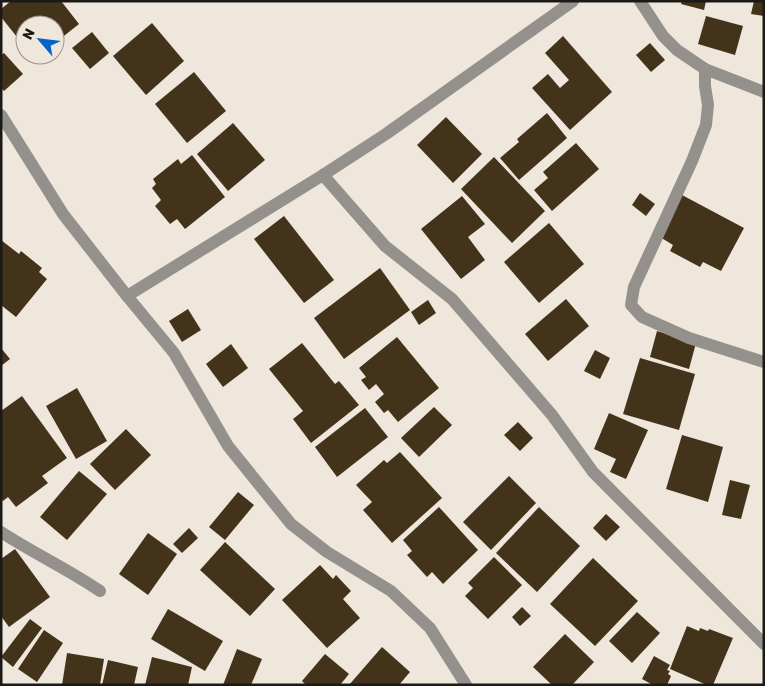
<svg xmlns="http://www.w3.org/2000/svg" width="765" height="686" viewBox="0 0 765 686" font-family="Rubik,sans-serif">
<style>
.building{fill:#43331a}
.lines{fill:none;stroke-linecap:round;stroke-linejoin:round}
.street{stroke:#94918c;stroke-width:12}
</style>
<rect width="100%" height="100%" fill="#efe7db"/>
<g class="building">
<path d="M11,1H61L79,24L55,43V25H25V47L1,17V9Z"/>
<path d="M682,1H706L704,10L681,4Z"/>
<path d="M754,1H764V16L751,14Z"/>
<path d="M706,16L743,26L735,55L698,44Z"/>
<path d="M152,23L184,61L146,95L113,56Z"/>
<path d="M92,32L109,53L90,69L72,48Z"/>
<path d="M563,36L612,92L570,130L532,88L548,74L560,88L569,80L545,53Z"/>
<path d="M650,43L665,60L651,72L636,55Z"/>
<path d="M4,53L23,74L4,91L1,88V55Z"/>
<path d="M194,72L226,111L187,143L155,104Z"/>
<path d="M547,113L567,138L519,180L500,158L519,142L517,139Z"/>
<path d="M446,117L482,154L453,183L417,145Z"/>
<path d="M233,123L265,160L228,191L197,154Z"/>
<path d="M576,143L599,169L552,211L534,190L548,178L543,172Z"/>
<path d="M192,155L225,197L185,229L177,219L170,224L155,206L161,200L152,188L156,184L153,179L178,159L181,164Z"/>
<path d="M494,157L545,211L512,243L461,189Z"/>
<path d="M640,193L655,204L646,216L632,205Z"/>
<path d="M682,195L744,228L721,271L703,262L700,267L670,251L673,245L660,237Z"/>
<path d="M462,196L485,224L468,237L485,260L461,279L421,229Z"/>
<path d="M284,216L334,280L304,303L254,239Z"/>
<path d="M549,223L584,264L539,303L504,262Z"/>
<path d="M1,240L19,254L21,251L42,268L39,272L47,279L16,317L1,305Z"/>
<path d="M380,268L410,310L344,359L314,318Z"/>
<path d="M566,299L589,326L548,361L525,334Z"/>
<path d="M428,300L436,313L419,325L411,312Z"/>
<path d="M188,309L201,330L182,342L169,321Z"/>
<path d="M657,331L696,343L689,369L650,357Z"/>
<path d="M397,337L439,388L398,422L388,410L384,413L375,402L384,394L376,384L369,390L361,380L366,377L359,368Z"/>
<path d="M302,343L335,384L339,381L359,405L311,443L293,419L303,411L269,369Z"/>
<path d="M231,344L248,368L223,387L206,364Z"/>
<path d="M1,348L10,359L1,366Z"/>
<path d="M595,350L610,358L600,379L584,371Z"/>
<path d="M640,358L695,374L679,430L623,414Z"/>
<path d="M77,388L107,441L76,459L46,406Z"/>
<path d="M22,396L67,458L42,476L48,483L16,507L8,497L3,501L1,499V411Z"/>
<path d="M434,407L452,425L419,457L401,438Z"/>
<path d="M365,408L388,437L337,477L315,447Z"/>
<path d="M609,413L648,430L626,479L610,472L616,459L594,449Z"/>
<path d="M518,422L533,438L520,451L504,435Z"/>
<path d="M126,429L151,455L115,490L90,464Z"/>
<path d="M682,435L723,447L708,502L666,489Z"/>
<path d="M400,452L442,498L392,543L363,510L372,502L356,485L384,460L387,463Z"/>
<path d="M79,471L107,494L67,540L40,517Z"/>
<path d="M509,476L536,503L491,550L463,522Z"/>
<path d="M730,480L750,485L741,519L722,515Z"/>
<path d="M238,492L254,505L225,540L209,527Z"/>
<path d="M439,507L478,550L443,584L432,572L427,577L407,555L412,551L403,540Z"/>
<path d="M539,507L580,546L537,592L496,553Z"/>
<path d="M606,514L620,527L606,541L593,528Z"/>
<path d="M189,528L198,538L182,553L173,544Z"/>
<path d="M148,533L177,554L148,595L119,574Z"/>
<path d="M225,542L275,589L250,616L200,570Z"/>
<path d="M15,549L50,597L9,627L1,616V559Z"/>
<path d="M494,557L522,585L488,619L465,596L473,588L468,583Z"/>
<path d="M593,558L638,601L595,646L550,604Z"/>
<path d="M320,565L333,579L336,575L351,591L343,599L360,618L327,648L282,600Z"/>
<path d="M522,607L531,616L520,626L512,617Z"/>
<path d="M168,609L223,641L205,671L151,639Z"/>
<path d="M637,612L660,633L632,663L609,641Z"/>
<path d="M30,619L42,628L13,667L1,657Z"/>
<path d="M687,626L699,631L700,628L708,631L709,629L733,638L713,685H707L670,669Z"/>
<path d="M44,630L63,643L37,682L18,669Z"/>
<path d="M565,634L594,662L572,685H552L533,667Z"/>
<path d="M382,647L410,672L399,685H349Z"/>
<path d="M237,649L262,659L251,685H223Z"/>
<path d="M67,653L104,659L100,685H62Z"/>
<path d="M325,654L349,674L340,685H306L302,681Z"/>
<path d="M654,656L670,665L667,670L670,671L668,674L671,676L667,685H653L642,679Z"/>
<path d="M152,657L192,667L188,685H145Z"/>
<path d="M108,660L138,667L134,685H102Z"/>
</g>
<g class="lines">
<g class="street">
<path d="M640,1L663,36L677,50L705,69V86L708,105L706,125L692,161L634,287L631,305L642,317L689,338L764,362"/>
<path d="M705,69L764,92"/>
<path d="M1,115L63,214L127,296L174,353L228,446L291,524L327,552L391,591L430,628L466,685"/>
<path d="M323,175L385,246L452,299L552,415L593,472L764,644"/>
<path d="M127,296L323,175L386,134L573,1"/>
<path d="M1,532C33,553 68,569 100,591"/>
</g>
</g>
<rect width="765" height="686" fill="none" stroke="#1c1a16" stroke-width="5"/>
<g transform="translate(40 40) rotate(298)"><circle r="24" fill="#efe7db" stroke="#9b958c"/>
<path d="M0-4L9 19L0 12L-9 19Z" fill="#0562cb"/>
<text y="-8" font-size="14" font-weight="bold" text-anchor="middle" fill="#1c1a16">N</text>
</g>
</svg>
